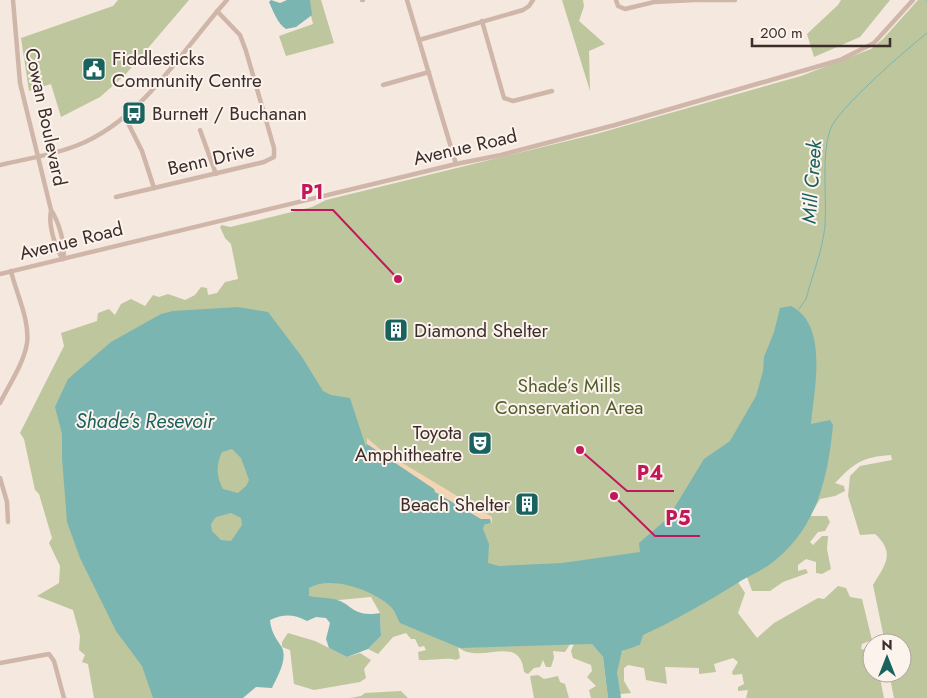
<svg xmlns="http://www.w3.org/2000/svg" width="927" height="698" viewBox="0 0 927 698" font-family="Jost,sans-serif">
<style>
.green{fill:#bec69d}
.sand{fill:#f3d5b4}
.water{fill:#7bb5b1;fill-rule:evenodd}
.lines{fill:none;stroke-linecap:round;stroke-linejoin:round}
.stream{stroke:#7bb5b1;stroke-width:1}
.minor{stroke:#cfb6a9;stroke-width:4.5}
.labels{text-anchor:middle;dominant-baseline:central;stroke-width:4;stroke-linejoin:round;paint-order:stroke}
.poi-label{font-size:19px;fill:#3c2d2a;stroke:#fcf3ed;text-anchor:start}
.street-label{font-size:19px;fill:#3c2d2a;stroke:#fcf3ed}
.park-label{font-size:19px;fill:#515d2b;stroke:#fcf3ed}
.water-label{font-size:20px;font-style:italic;fill:#1a625e;stroke:#fcf3ed}
.leader{fill:none;stroke:#c2185b;stroke-width:2}
.callout-dot{fill:#c2185b;stroke:#fcf3ed;stroke-width:2}
.callout-label{font-size:20px;text-anchor:middle;font-weight:bold;fill:#c2185b;stroke:#fcf3ed;stroke-width:4;stroke-linejoin:round;paint-order:stroke}
</style>
<rect width="100%" height="100%" fill="#f5e8df"/>
<g class="green">
<path d="M118,0H189L125,75L100,97L61,117L51,84L29,91L21,38L113,6Z"/>
<path d="M307,0H321L334,43L286,56L279,36L313,24Z"/>
<path d="M562,0H583L584,6L579,21L605,44L589,51L590,91Z"/>
<path d="M841,0H890L860,37L814,57L807,34L838,5Z"/>
<path d="M918,0H927V698H894L889,673H902V643H885L873,585C885,565 896,553 875,534L860,535L848,496L850,476L860,466L892,460L891,455C862,457 854,463 835,483L844,486L845,491L835,496L820,499L810,516H827L830,522L825,531L818,532L810,542L813,545L822,536H828L827,549L831,569L822,574L816,573V562L806,559L798,565V571L806,569L808,573L783,582L770,591H752L747,577L738,582L745,593L738,613L757,638L774,623L818,598L824,599L838,586L846,588L850,597L862,599L872,640L862,644L861,649L872,651V666L868,672L879,673L884,698H746L748,690L738,691V687L744,684L742,674L733,675L732,672L738,662L733,658L714,664L716,672L699,674V668L665,667L667,684L646,680L644,668L628,665L624,668V681L631,693L620,694C619,683 613,662 621,653C624,648 635,647 640,645L642,636L593,645L603,657L608,698H591L589,690L596,686L587,677L592,671L591,665L573,658L571,651L574,644H570L565,652L553,651L554,658L551,667H546L543,660L540,667L534,668L528,674L524,672C520,632 480,666 458,647L460,658L456,660C447,657 430,661 419,660L418,652L426,650L424,646L419,647L415,639H411L406,633L393,637L378,654L368,649L381,636L380,613L371,597L274,606L242,698H94L88,664L82,662L85,655L79,650L80,636L73,610L37,596L59,583L60,566L49,543L52,538L39,494L35,490L24,439L20,433L64,346L61,333L97,321L98,313L109,309L115,315L121,304L131,299L145,306L153,295L159,297L168,294L185,300L195,295L201,287L207,288L208,295L217,293L225,282L238,279L231,244L225,238L220,227L222,225L230,227L312,207L326,200L596,134L801,76L871,49L883,39Z"/>
<path d="M288,633L315,641L347,657L360,653L371,660L364,669L366,678L360,682L314,690L294,684L290,650L282,647V642Z"/>
<path d="M538,675L544,679L558,676L560,682L565,684L569,698H534L530,676Z"/>
<path d="M401,691L408,698H350L361,696L365,693Z"/>
</g>
<path class="sand" d="M367,438L381,450L492,517V523L479,526L367,449Z"/>
<g class="water">
<path d="M271,0L280,3L287,0H310L312,15L296,27L286,29C278,24 273,11 269,2Z"/>
<path d="M791,306C829,325 814,389 811,424L830,420L833,425C828,479 816,531 769,565C759,572 746,577 736,584C705,603 676,620 643,635L640,645L622,651L617,672L621,698H608L603,657L592,644L460,648L400,623C397,618 395,610 390,606C372,590 331,575 309,588V596C318,598 324,597 333,599C352,602 351,618 380,613L381,636L368,649L347,657L329,648L326,639L330,623L326,618L316,617L307,621C293,614 284,614 270,620C271,631 275,637 281,646C289,658 277,677 272,688L256,687L243,698H153L142,666L116,631L80,558L67,522L62,458V434L55,407L68,379L111,342L161,314L173,311L238,307L268,312L302,357L323,391L331,395L350,398L366,447L367,444L434,489L435,492L481,519H490L491,523L484,525L483,529L489,544L488,563L499,566L562,563L640,552L639,543L668,518L704,459L730,441L756,396L763,371L764,357L774,332L780,308ZM232,449L241,458L249,480L246,486L238,493L223,489C216,476 216,465 222,452ZM231,513L241,518L242,525L231,541L221,540L212,531L211,524L216,517Z"/>
</g>
<g class="lines">
<g class="stream">
<path d="M927,0V2"/>
<path d="M799,309L806,299C812,276 823,249 825,225C827,196 821,157 830,130C836,110 908,48 927,33"/>
</g>
<g class="minor">
<path d="M13,0L20,83L51,210C59,222 66,246 63,259"/>
<path d="M362,0H363"/>
<path d="M407,0L456,164"/>
<path d="M616,0L618,6L625,9L654,2L695,0"/>
<path d="M697,0H735"/>
<path d="M482,21L504,98L513,101L552,91"/>
<path d="M419,40L523,10L529,6L533,0"/>
<path d="M383,85L429,72"/>
<path d="M125,117L142,151L154,188"/>
<path d="M200,130L216,174"/>
<path d="M0,165C25,159 54,155 78,145C143,119 182,50 227,0"/>
<path d="M116,197L264,162L274,157V148L246,51L240,35L217,11"/>
<path d="M51,211C48,224 55,248 63,259"/>
<path d="M0,274L456,164L501,155L615,125L840,60L874,43L913,0"/>
<path d="M0,403C9,385 24,363 27,343C30,320 16,293 11,271"/>
<path d="M0,478L7,502L8,522"/>
<path d="M0,663L49,654L54,661L64,698"/>
</g>
</g>
<defs>
<g id="civic-square" transform="scale(1.25)"><rect x="-9" y="-9" width="18" height="18" rx="4" fill="#1a625e" stroke="#fcf3ed"/><path d="M-.6-6.5H3V-4.5H.6V-3L4-1V1h2V6H-6V1h2V-1L-.6-3ZM-1.2 2.5V6h2.4V2.5Z" fill="#fff"/></g>
<g id="bus-square" transform="scale(1.25)"><rect x="-9" y="-9" width="18" height="18" rx="4" fill="#1a625e" stroke="#fcf3ed"/><path d="M-5-6H5V4H4V6H2V4H-2V6H-4V4H-5ZM-3.5-4V0h7V-4ZM-3.5 1.2v1.5H-2V1.2ZM2 1.2v1.5H3.5V1.2Z" fill="#fff"/></g>
<g id="building-square" transform="scale(1.25)"><rect x="-9" y="-9" width="18" height="18" rx="4" fill="#1a625e" stroke="#fcf3ed"/><path d="M-4-6H4V6H1V3H-1V6H-4ZM-2.5-4.3h1.7v1.8h-1.7ZM.8-4.3h1.7v1.8H.8ZM-2.5-1h1.7V.8h-1.7ZM.8-1h1.7V.8H.8Z" fill="#fff"/></g>
<g id="theatre-square" transform="scale(1.25)"><rect x="-9" y="-9" width="18" height="18" rx="4" fill="#1a625e" stroke="#fcf3ed"/><path d="M-5-5.5Q0-4 5-5.5V0Q5 5 0 6Q-5 5-5 0ZM-3.3-2.5H-1v1.5H-3.3ZM1-2.5H3.3v1.5H1ZM-2.8 1Q0 5.5 2.8 1Z" fill="#fff"/></g>
</defs>
<g fill-rule="evenodd">
<use href="#civic-square" x="94" y="69"/>
<use href="#bus-square" x="134" y="113"/>
<use href="#building-square" x="396" y="330"/>
<use href="#theatre-square" x="480" y="443"/>
<use href="#building-square" x="527" y="504"/>
</g>
<g class="labels">
<g class="poi-label">
<text x="112" y="58">Fiddlesticks<tspan x="112" dy="22">Community Centre</tspan></text>
<text x="152" y="113">Burnett / Buchanan</text>
<text x="414" y="330">Diamond Shelter</text>
<text x="462" y="432" text-anchor="end">Toyota<tspan x="462" dy="22">Amphitheatre</tspan></text>
<text x="510" y="504" text-anchor="end">Beach Shelter</text>
</g>
<g class="street-label">
<text transform="translate(46 117) rotate(78)">Cowan Boulevard</text>
<text transform="translate(465 147) rotate(-13)">Avenue Road</text>
<text transform="translate(211 159) rotate(-13)">Benn Drive</text>
<text transform="translate(71 241) rotate(-14)">Avenue Road</text>
</g>
<g class="park-label">
<text x="569" y="385">Shade’s Mills<tspan x="569" dy="22">Conservation Area</tspan></text>
</g>
<g class="water-label">
<text transform="translate(812 182) rotate(-86)">Mill Creek</text>
<text x="145" y="421">Shade’s Resevoir</text>
</g>
</g>
<path class="leader" d="M398 279L333 210H291M580 450L627 491H674M614 496L655 536H700"/>
<g class="callout-dot">
<circle cx="398" cy="279" r="5"/>
<circle cx="580" cy="450" r="5"/>
<circle cx="614" cy="496" r="5"/>
</g>
<g class="callout-label">
<text x="312" y="199">P1</text>
<text x="650" y="480">P4</text>
<text x="678" y="525">P5</text>
</g>
<g transform="translate(887 658)"><circle r="24" fill="#fcf3ed" stroke="#afa49f"/>
<path d="M0-4L9 19L0 12L-9 19Z" fill="#1a625e"/>
<text y="-8" font-size="14" font-weight="bold" text-anchor="middle" fill="#3c2d2a">N</text>
</g>
<path d="M752 38v8h138v-8" fill="none" stroke="#3c2d2a" stroke-width="2.5"/>
<text x="760" y="38" font-size="15" fill="#3c2d2a" stroke="#fcf3ed" stroke-width="4" paint-order="stroke">200 m</text>
</svg>
